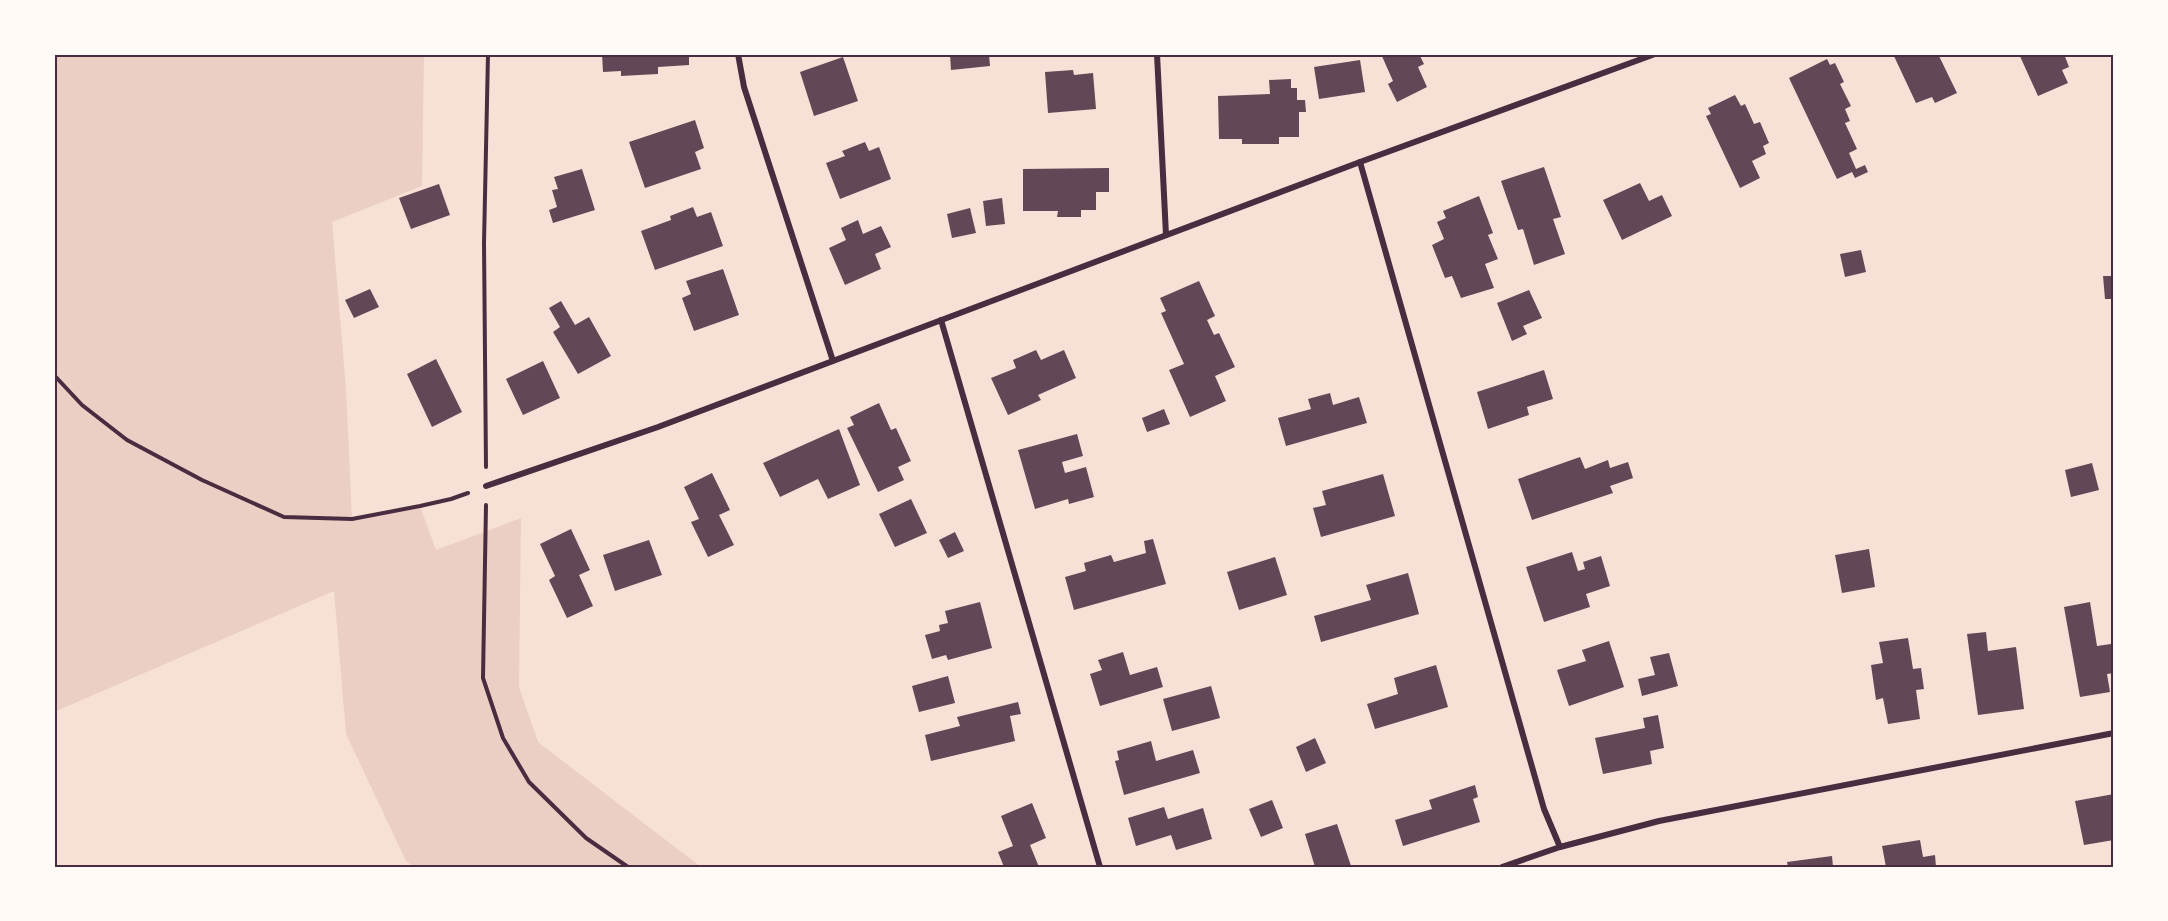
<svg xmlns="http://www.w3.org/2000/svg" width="2168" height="921" viewBox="0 0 2168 921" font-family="Barlow,sans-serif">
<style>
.green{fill:#ebcfc5}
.building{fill:#644757}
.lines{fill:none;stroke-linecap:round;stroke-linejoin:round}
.path{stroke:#4a2c40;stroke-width:4}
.minor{stroke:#4a2c40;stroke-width:6}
.neatline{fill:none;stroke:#4a2c40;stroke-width:2}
</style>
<rect width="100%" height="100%" fill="#f7e1d7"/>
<path class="green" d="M54,54H424L422,186L332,222L346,389L352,518L420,506L436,550L521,518L519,687L538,742L701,867H414L406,861L346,734L334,591L54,712Z"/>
<g class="building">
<path d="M602,54H689V65L658,67V74L621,76V71L603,72Z"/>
<path d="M950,54H989L990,66L951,70Z"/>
<path d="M1381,54H1419L1424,64L1418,67L1427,87L1397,102L1388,84L1393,81Z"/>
<path d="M1893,54H1944L1939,56L1957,93L1935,103L1932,97L1916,103Z"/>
<path d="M2019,54H2064L2069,67L2062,70L2068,83L2038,96Z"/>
<path d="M843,57L858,101L814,116L800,72Z"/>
<path d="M1827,59L1830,65L1835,63L1844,82L1840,84L1851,106L1845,109L1850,121L1845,123L1857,149L1849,153L1856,169L1865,165L1868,172L1855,178L1852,172L1837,179L1789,78Z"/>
<path d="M1360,60L1365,92L1319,99L1314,67Z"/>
<path d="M1073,70L1074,75L1093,73L1096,109L1048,113L1045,72Z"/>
<path d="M1291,79V88H1297V100H1305L1306,112H1299V137H1279V144H1242V139H1219L1218,96L1270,94L1269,80Z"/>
<path d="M1735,95L1741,106L1745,104L1754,124L1760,122L1769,143L1763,146L1766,154L1752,161L1760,178L1740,188L1706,116L1711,114L1708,108Z"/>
<path d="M695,120L704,148L695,152L701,169L645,188L629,142Z"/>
<path d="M865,142L869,151L879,147L891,179L840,199L826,163L845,156L842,151Z"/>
<path d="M1544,167L1561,217L1553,219L1565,254L1534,265L1523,229L1518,230L1501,181Z"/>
<path d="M1109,168V192H1096V210H1081V217H1057L1058,211H1023V169Z"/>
<path d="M582,169L595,210L553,223L549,210L557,207L552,190L558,189L554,177Z"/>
<path d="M1640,183L1649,201L1662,195L1672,216L1622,240L1603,200Z"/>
<path d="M439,184L450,215L411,229L399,198Z"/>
<path d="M1479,196L1493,233L1488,235L1498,259L1485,264L1494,288L1461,298L1452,276L1445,278L1432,245L1444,239L1437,222L1446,218L1443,211Z"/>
<path d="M1002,198L1005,224L986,226L983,201Z"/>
<path d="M693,207L697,217L711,212L723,246L655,270L641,231L671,220L670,216Z"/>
<path d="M970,208L976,233L952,238L947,214Z"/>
<path d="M858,220L863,234L881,226L891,247L875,254L881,269L845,285L829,248L846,240L841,228Z"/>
<path d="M1861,250L1866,272L1845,277L1840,254Z"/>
<path d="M723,269L739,315L694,331L682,298L691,294L686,281Z"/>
<path d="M2103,276H2114V299H2105Z"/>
<path d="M1199,281L1215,316L1207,320L1214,335L1219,333L1235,367L1215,376L1226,401L1190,417L1169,370L1184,364L1161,313L1166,311L1160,298Z"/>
<path d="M370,289L379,307L354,318L345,300Z"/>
<path d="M1529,290L1542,318L1523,326L1527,334L1512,341L1497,303Z"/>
<path d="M561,301L575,325L589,317L611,356L578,374L553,332L560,327L549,308Z"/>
<path d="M1036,350L1041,360L1064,350L1076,378L1038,395L1041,400L1008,415L991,378L1016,368L1013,360Z"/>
<path d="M436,359L462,412L432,427L407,374Z"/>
<path d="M543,361L560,398L523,415L506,379Z"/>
<path d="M1544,370L1553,399L1527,407L1529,415L1488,429L1477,392Z"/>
<path d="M1330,393L1333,405L1359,397L1367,423L1286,446L1278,418L1311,409L1308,399Z"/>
<path d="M879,403L891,430L896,428L911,461L898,467L904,480L878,492L847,428L854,425L850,417Z"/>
<path d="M1164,409L1170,424L1147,432L1142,418Z"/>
<path d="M839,429L860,485L828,499L818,479L780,497L763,463Z"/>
<path d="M1077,434L1083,456L1062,462L1065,473L1086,467L1094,497L1069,504L1068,499L1035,509L1018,450Z"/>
<path d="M1580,457L1585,469L1608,460L1610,468L1628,462L1633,478L1610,486L1613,493L1532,520L1518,479Z"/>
<path d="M2092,463L2099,490L2071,497L2065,470Z"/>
<path d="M712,473L730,510L719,515L734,545L708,557L691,522L699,519L684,487Z"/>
<path d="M1383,474L1395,516L1321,537L1313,508L1326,505L1322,491Z"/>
<path d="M911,499L927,533L895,547L879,514Z"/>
<path d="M571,529L590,570L579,575L593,606L567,618L549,580L555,576L540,544Z"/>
<path d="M955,532L964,551L948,558L939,540Z"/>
<path d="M1153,539L1166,584L1074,610L1065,577L1086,571L1084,563L1111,555L1114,562L1146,553L1144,541Z"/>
<path d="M649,540L662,575L615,591L603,555Z"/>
<path d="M1869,549L1875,587L1842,593L1835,555Z"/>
<path d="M1572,552L1578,571L1585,569L1583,562L1601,556L1610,586L1586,594L1590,607L1544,622L1526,567Z"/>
<path d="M1275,557L1287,595L1239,610L1227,572Z"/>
<path d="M1408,573L1419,614L1321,642L1314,616L1371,600L1366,585Z"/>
<path d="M980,602L992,648L948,660L946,655L932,659L925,635L940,631L939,625L948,623L945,611Z"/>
<path d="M2090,602L2097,646L2111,644L2114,673L2107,674L2110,692L2080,697L2064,607Z"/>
<path d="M1986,632L1988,651L2016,647L2024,709L1978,715L1967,634Z"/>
<path d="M1908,638L1913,669L1921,668L1924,689L1916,690L1920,719L1888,724L1883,698L1876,700L1871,665L1883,663L1879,642Z"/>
<path d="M1609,641L1624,687L1569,706L1557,670L1586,661L1582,650Z"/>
<path d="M1123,652L1130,675L1157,667L1163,687L1100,706L1090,674L1102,670L1098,660Z"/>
<path d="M1669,653L1678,686L1642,696L1638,679L1655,675L1650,657Z"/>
<path d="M1436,665L1448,707L1375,729L1367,704L1398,694L1394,678Z"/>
<path d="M948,676L955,703L919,712L912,686Z"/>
<path d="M1211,686L1220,718L1172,731L1163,699Z"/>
<path d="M1018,702L1021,714L1010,716L1015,741L931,761L925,735L960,726L957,717Z"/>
<path d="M1658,715L1664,748L1650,751L1652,764L1603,774L1595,738L1645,728L1643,718Z"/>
<path d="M1315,738L1326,763L1306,772L1296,747Z"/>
<path d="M1151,741L1156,761L1193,750L1200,773L1124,795L1115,761L1119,760L1117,751Z"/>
<path d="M1475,785L1478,797L1473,799L1480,822L1403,846L1395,820L1432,809L1429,800Z"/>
<path d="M2114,794V840L2084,845L2075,801Z"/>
<path d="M1272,800L1283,828L1261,837L1249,809Z"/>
<path d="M1032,803L1046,838L1030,845L1039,867H1004L998,852L1013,846L1001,816Z"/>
<path d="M1164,807L1168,819L1203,808L1212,839L1176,850L1171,835L1136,846L1128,818Z"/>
<path d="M1337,824L1351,866L1315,867L1305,834Z"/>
<path d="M1920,840L1923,857L1935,855L1936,867H1886L1882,846Z"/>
<path d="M1832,856L1833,867H1788L1787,862Z"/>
</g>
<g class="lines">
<g class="path">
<path d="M54,375L82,405L127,440L202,480L284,517L352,519L420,506L451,499L468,493"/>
<path d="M486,467L484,243L488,54"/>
<path d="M486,505L483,678L503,738L529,782L586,838L628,867"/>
</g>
<g class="minor">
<path d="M738,54L744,87L833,361"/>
<path d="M1157,54L1166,235"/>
<path d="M1360,162L1544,809L1560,847"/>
<path d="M941,320L1100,867"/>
<path d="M486,486L658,427L1360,162L1655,54"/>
<path d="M1502,867L1560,847L1659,821L2114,733"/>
</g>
</g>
<rect width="2168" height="921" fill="none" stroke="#fffaf5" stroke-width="111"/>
<rect x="56" y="56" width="2056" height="810" class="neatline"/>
</svg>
